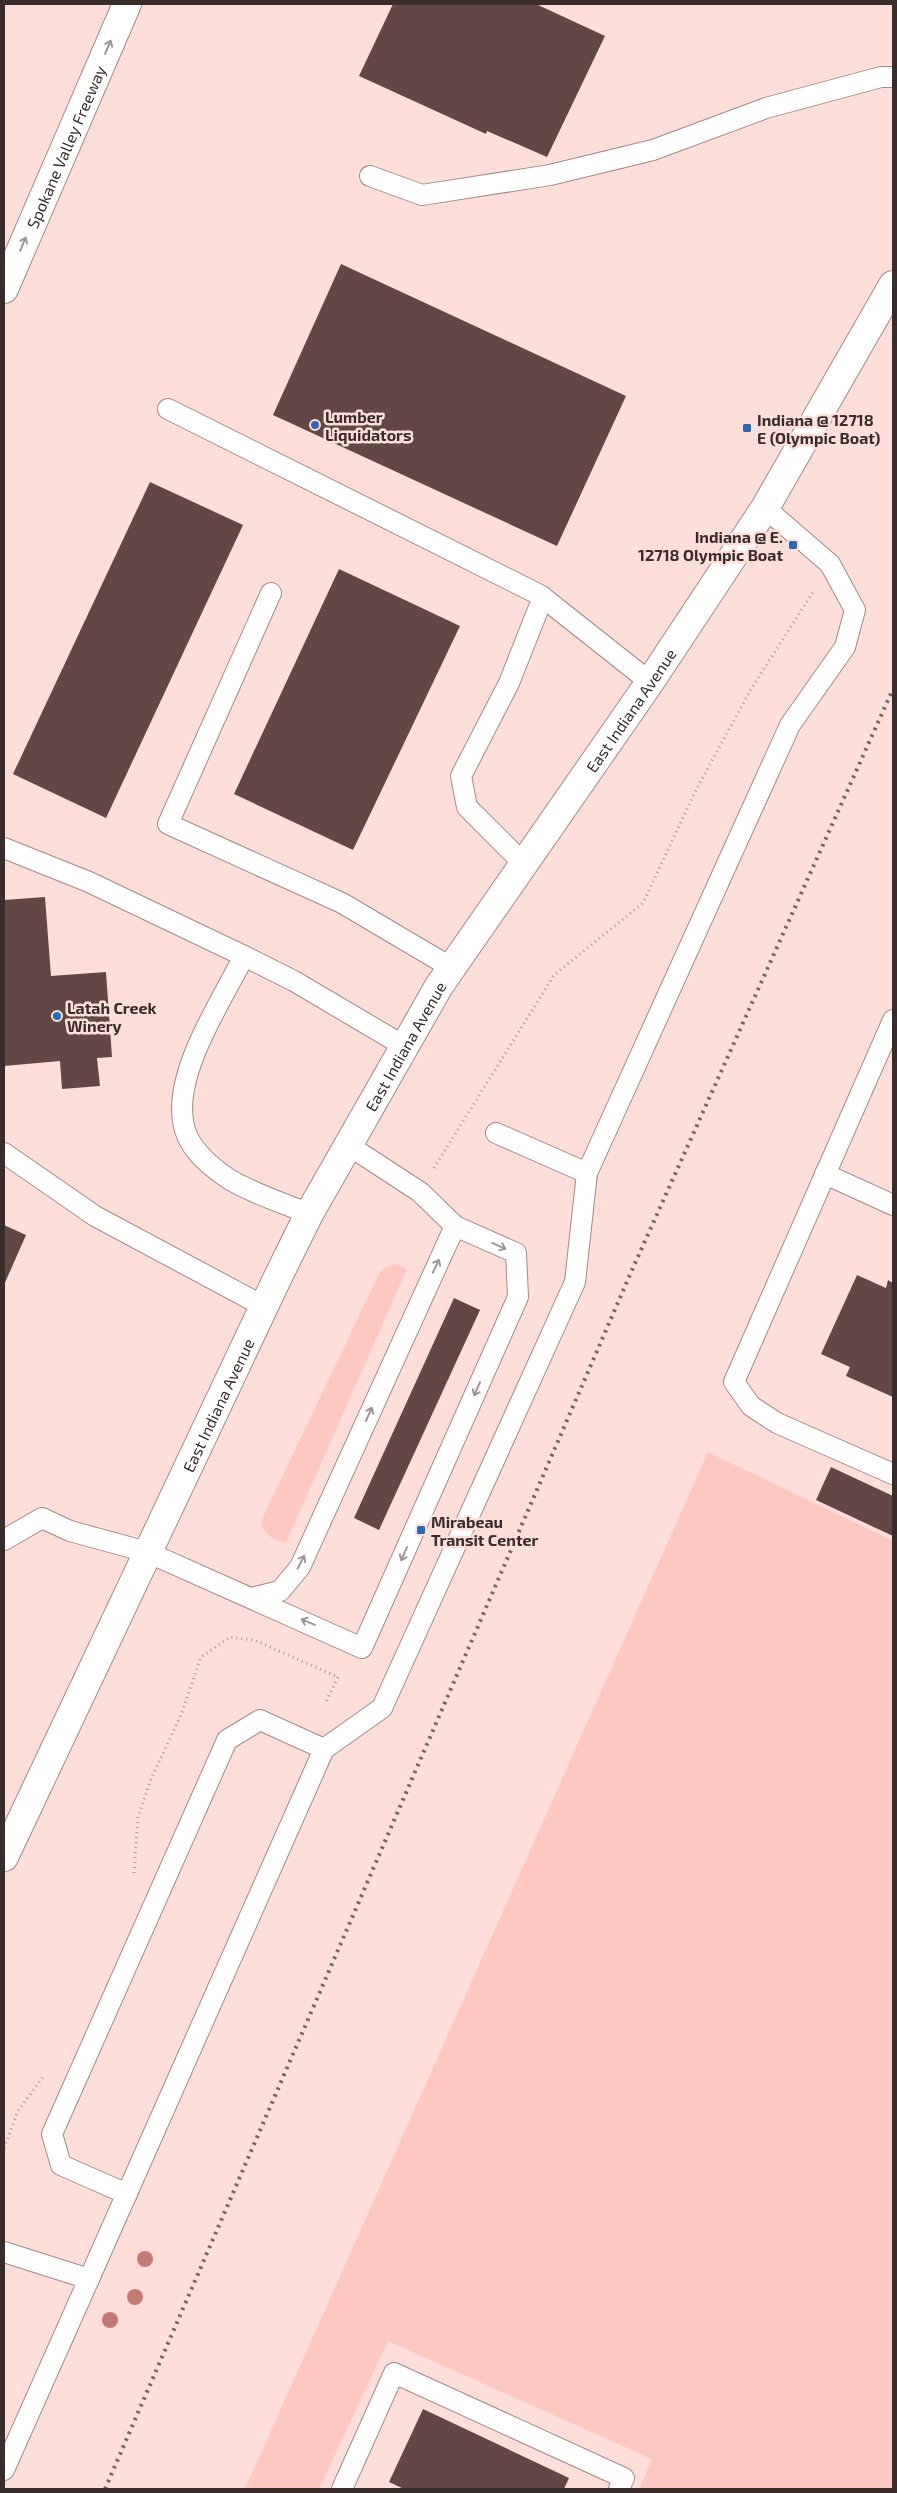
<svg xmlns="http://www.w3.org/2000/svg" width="897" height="2493" viewBox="0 0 897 2493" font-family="'Exo 2',sans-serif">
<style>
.green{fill:#fcc8bf}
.building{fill:#624844}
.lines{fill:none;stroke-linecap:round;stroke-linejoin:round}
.service-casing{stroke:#a58884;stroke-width:22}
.secondary-casing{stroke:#a58884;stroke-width:30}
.motorway-casing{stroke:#a58884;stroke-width:30}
.path{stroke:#ad9591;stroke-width:3;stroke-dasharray:1 4;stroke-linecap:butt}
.service{stroke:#fff;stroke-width:20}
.secondary{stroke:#fff;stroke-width:28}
.motorway{stroke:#fff;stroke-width:28}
.rail{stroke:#766461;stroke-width:4;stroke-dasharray:2.5 5;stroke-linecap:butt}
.tree{fill:#c57973}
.oneway{stroke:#9c9695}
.poi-dot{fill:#256bbc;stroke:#feded9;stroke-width:2}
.labels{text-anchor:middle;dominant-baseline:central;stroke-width:5;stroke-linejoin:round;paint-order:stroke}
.street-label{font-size:16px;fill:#392d2b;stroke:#feded9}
.poi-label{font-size:16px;font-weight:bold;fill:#392d2b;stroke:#feded9;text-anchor:start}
</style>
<rect width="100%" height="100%" fill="#feded9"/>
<g class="green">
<path d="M396,1264L407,1269L286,1543L272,1538L261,1526L263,1517L380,1272L387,1266Z"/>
<path d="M708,1452L893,1541V2489H639L652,2459L388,2341L319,2489H245Z"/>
</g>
<g class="building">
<path d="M393,4H536L605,36L547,157L487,131L486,134L359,76Z"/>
<path d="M341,264L626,396L557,546L273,415Z"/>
<path d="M150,482L243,525L106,818L13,774Z"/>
<path d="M339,569L460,626L353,850L234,794Z"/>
<path d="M45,897L51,976L106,972L112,1057L97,1058L100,1086L62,1089L60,1061L4,1066V900Z"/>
<path d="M4,1225L26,1235L4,1285Z"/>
<path d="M857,1275L886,1288L888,1280L893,1283V1397L846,1376L850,1367L821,1354Z"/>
<path d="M454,1298L480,1310L379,1530L354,1518Z"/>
<path d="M831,1467L893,1496V1536L816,1500Z"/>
<path d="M423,2409L569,2478L564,2489H404L389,2482Z"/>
</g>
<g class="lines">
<g class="service-casing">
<g id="service">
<path d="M370,176L422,195L550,175L653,150L766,108L881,77H893"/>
<path d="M168,409L540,595L650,682"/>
<path d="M271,593L168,824L342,903L452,968"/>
<path d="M4,848L89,882L244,956L294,981L404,1046"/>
<path d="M524,864L467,807L461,776L509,683L543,597"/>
<path d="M244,956C221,1002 175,1070 183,1121C186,1146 207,1164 226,1177C246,1191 286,1204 309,1214"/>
<path d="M893,1020L734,1382L751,1406L777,1423L893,1474"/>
<path d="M496,1133L587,1173"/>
<path d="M4,1153L95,1216L265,1307"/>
<path d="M825,1174L893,1205"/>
<path d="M4,1540L42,1518L70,1531L147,1552L362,1648L518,1297L516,1253L455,1226L420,1192L348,1145"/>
<path d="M251,1598L280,1591L300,1567L455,1226"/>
<path d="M127,2194L61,2165L52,2134L227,1740L260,1720L324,1749"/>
<path d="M4,2252L89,2279L324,1749L382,1708L575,1282L587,1173L790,725L845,647L855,610L830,564L765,508"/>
<path d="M4,2470L89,2279"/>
<path d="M342,2489L394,2373L624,2478L619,2489"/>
</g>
</g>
<g class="secondary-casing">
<g id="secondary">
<path id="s1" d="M4,1857L276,1281L309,1214L439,986L650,682L765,508L893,285"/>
</g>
</g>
<g class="motorway-casing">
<g id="motorway">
<path id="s2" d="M4,289L127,4"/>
</g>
</g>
<g class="path">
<path d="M434,1168L554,975L643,903L695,792L751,689L813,592"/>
<path d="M134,1873L138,1817L151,1779L181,1715L201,1657L230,1637L254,1640L338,1677L326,1702"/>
<path d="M4,2148L18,2111L43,2077"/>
</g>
<use href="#service" class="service"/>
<use href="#secondary" class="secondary"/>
<use href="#motorway" class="motorway"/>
<path class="rail" d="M105,2489L632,1270L893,689"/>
</g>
<g class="tree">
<circle cx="145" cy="2259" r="8"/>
<circle cx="135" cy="2297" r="8"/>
<circle cx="110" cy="2320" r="8"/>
</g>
<defs><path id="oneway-shaft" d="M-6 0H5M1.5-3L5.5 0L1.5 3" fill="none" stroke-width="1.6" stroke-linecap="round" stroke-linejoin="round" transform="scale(1.25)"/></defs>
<g class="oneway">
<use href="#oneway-shaft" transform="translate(108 47) rotate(-67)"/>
<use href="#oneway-shaft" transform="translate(23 244) rotate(-67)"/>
<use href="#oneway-shaft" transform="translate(499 1246) rotate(24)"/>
<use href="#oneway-shaft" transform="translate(436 1266) rotate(-65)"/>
<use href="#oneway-shaft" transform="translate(477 1389) rotate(114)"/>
<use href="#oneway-shaft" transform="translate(369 1414) rotate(-66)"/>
<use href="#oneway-shaft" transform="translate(404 1554) rotate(114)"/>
<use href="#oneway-shaft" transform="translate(301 1562) rotate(-62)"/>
<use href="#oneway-shaft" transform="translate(308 1622) rotate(-157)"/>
</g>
<g class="poi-dot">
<circle cx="315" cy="425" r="5"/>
<rect x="742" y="423" width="10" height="10" rx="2.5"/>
<rect x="788" y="540" width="10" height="10" rx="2.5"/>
<circle cx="57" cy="1016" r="5"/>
<rect x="416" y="1525" width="10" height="10" rx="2.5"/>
</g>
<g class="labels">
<g class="street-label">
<text stroke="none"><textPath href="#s2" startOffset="155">Spokane Valley Freeway</textPath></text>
<text stroke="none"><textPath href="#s1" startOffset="1310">East Indiana Avenue</textPath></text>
<text stroke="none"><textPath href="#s1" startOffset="905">East Indiana Avenue</textPath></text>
<text stroke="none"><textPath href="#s1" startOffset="500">East Indiana Avenue</textPath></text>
</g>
<g class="poi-label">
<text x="325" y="416">Lumber<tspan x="325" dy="18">Liquidators</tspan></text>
<text x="757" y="419">Indiana @ 12718<tspan x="757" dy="18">E (Olympic Boat)</tspan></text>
<text x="783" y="536" text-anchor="end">Indiana @ E.<tspan x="783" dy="18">12718 Olympic Boat</tspan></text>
<text x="67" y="1007">Latah Creek<tspan x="67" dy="18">Winery</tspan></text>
<text x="431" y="1521">Mirabeau<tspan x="431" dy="18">Transit Center</tspan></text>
</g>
</g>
<rect width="897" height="2493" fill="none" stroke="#392d2b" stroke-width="10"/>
</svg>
